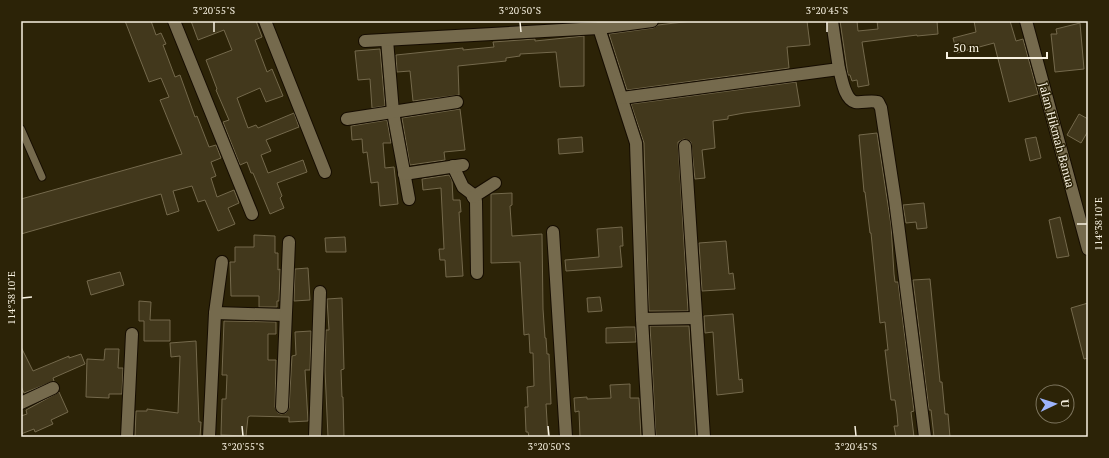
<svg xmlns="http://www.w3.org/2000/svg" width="1109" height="458" viewBox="0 0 1109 458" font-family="'PT Serif',serif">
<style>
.building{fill:#42381c;stroke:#74694c}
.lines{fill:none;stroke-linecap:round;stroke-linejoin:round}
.lane-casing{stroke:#150c00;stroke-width:9}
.street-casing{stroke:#150c00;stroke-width:14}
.lane{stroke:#756a4d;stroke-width:7}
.street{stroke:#756a4d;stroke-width:12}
.ticks{fill:none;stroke:#f7f1e1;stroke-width:1.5}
.labels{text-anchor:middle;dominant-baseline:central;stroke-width:3;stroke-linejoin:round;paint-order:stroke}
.street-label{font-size:12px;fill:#f7f1e1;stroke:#2c2307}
.neatline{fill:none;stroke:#f7f1e1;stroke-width:1.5}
.ticks-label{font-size:10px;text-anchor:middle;fill:#f7f1e1}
</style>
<rect width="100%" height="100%" fill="#2c2307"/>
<g class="building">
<path d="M125,21H151L156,35L161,33L166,44L163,45L175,77L180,75L195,117L197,116L209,147L216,145L221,158L211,162L216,176L211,178L217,197L234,190L239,203L228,208L235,224L218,231L205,200L198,202L192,186L173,191L179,211L167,215L161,194L21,234V199L182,154L160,100L169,97L161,78L149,82Z"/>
<path d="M191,21H256L262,37L255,40L267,72L272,69L283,96L266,102L260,88L237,98L248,128L256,125L258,128L294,113L299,127L266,140L271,151L261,155L268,173L303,160L307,172L277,183L282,196L280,198L284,208L270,214L253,173H251L247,162L240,165L223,122L229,120L216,90L217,89L206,60L232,50L224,30L198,40Z"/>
<path d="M692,21H807L810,45L787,47L789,68L627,90L609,34L653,28L658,25Z"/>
<path d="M840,21H857L858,31L878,29L877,21H937L938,34L917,36V35L862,42L869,85L858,87L857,80L852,81L850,75H848Z"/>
<path d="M974,21H1010L1016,41L1023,39L1038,94L1009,102L994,43L957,53L953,38L976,32Z"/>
<path d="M1080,23L1084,69L1055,72L1051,34H1057L1056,29Z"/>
<path d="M584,36V86L560,87L556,52L520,54V56L506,58V61L458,66L459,95L413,101L410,71L397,72L396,55L463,48V50L494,47L493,42L535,39V41Z"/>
<path d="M380,49L385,106L372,108L370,79L358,80L355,51Z"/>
<path d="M796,82L800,106L744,113L728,116V119L713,121L715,148L702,150L705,178L695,179L691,142L684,139L678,142L688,311H649L644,143L631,104Z"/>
<path d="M460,109L465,150L444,152L445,160L410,165L402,118Z"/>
<path d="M1079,114L1088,119V131L1081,143L1067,135Z"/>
<path d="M387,120L391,143H383L385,168L394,167L398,204L380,206L378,182L371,183L367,152L363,153L362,139L352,140L351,126Z"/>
<path d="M877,133L891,225L894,274L895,282H898L914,411L911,412L914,437H896L894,426H898L897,414L895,400H891L885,350H888L885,322L880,323L871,233H870L865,192H864L859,135Z"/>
<path d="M582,137L583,152L559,154L558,139Z"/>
<path d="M1036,137L1041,158L1030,161L1025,139Z"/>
<path d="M449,175L452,180L453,200H460L461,212H459L463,276L446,277L445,260H440L439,249H444L441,188L423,190L422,179Z"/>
<path d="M512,193V205L510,206L512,236L542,234L543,309L545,338H546L547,354H549L551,404H546L548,437H529L528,432H526L525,407H528L527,387L534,386L533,353H530L529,334L524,335L520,262L491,263V194Z"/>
<path d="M924,203L927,228L917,229L916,222L906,223L903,205Z"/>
<path d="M1060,217L1069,256L1057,258L1049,220Z"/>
<path d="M622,227L623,246H620L622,267L566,271L565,260L599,257L597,229Z"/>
<path d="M254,235L275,236V253H278V270L280,269L279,301H277V307H259V296H231L230,262H235V247H254Z"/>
<path d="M345,237L346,252H326L325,238Z"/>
<path d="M726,241L729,274L733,273L735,289L702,291L699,243Z"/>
<path d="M308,268L310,300L294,301L295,269Z"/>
<path d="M120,272L124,285L91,295L87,281Z"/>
<path d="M930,279L940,382H942L945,414H948L950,437H934L931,410H929L913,280Z"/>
<path d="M600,297L602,311L588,312L587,298Z"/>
<path d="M342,298L344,369L341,370L342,397H343L344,437H328L325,370L326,330H329L327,299Z"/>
<path d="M139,301L151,302L150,320H170V341H144V321H139Z"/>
<path d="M1088,303V358L1084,359L1071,308Z"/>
<path d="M733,314L739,380L742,379L743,392L717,395L713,332L705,333L704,316Z"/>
<path d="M224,321L276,322V334H268V360H276L275,407L278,413L281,414L286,413L289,408L292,356L296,355L295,332L311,331L310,370H305L308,421L289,422V417L250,416L248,417L246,436L221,435L222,399H226L227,375H222Z"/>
<path d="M650,326H689L696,437H656Z"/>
<path d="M626,327H635L636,342L606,343V328Z"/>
<path d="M196,341L199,422H201L200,437H135L136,411H147V409L178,413L180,356L171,357L170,343Z"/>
<path d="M21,347L33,371L69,356V358L81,354L85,364L53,378L54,381L24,393L21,386Z"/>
<path d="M105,349H119L118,368H123L122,394H109V398L86,397L87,359L104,360Z"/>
<path d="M630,384V398H639L641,437H580L579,411L575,412L574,398L587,397V399L611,398L610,385Z"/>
<path d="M59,392L68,412L51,420L53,424L35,432L34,429L21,434V416L27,414L26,410Z"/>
</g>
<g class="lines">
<g class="lane-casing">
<path id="lane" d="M21,129L42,177"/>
</g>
<g class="street-casing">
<g id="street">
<path d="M174,21L252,214"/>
<path d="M265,21L325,172"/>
<path d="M1026,21L1088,249"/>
<path d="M599,28L636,143L642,319L649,437"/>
<path d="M387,40L393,112L409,199"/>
<path d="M365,41L599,28L652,21"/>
<path d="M839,69C842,78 844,99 855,102C863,103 870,100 878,102L881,108L895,200L925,437"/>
<path d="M622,98L839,69L832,21"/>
<path d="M347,119L457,102"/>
<path d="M685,146L704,437"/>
<path d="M453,166L463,187L471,193L476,201L477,273"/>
<path d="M404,174L463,165"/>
<path d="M473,197L495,183"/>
<path d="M553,232L566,437"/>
<path d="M215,313L285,315"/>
<path d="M642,319L696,318"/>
<path d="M21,403L53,388"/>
<path d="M282,407L289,242"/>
<path d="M127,437L132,334"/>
<path d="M209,437L215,313L222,262"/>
<path d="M315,437L320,292"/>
</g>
</g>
<use href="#lane" class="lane"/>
<use href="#street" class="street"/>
</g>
<path class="ticks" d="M214,22V32M520,22L521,32M827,22V32M1077,224H1087M22,298L32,297M242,426L243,436M548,426L549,436M855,426L856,436"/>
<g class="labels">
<g class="street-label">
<text transform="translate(1057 135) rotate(75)">Jalan Hikmah Banua</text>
</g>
</g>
<rect width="1109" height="458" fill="none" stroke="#2c2307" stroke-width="44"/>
<g transform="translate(1055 404) rotate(86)"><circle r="19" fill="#2c2307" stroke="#7d755e"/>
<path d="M0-3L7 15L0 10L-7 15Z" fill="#9db4fd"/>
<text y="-6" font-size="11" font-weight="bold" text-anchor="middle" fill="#f7f1e1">U</text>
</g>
<path d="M947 52v6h100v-6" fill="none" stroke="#f7f1e1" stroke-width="2"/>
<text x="953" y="52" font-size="12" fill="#f7f1e1" stroke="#2c2307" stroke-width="3" paint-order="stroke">50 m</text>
<rect x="22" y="22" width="1065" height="414" class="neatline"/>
<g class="ticks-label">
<text x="214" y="14">3°20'55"S</text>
<text x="520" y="14">3°20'50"S</text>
<text x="827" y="14">3°20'45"S</text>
<text transform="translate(1098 224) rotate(-90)" y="4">114°38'10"E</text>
<text transform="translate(11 298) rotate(-90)" y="4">114°38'10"E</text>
<text x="243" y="450">3°20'55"S</text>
<text x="549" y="450">3°20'50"S</text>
<text x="856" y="450">3°20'45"S</text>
</g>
</svg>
